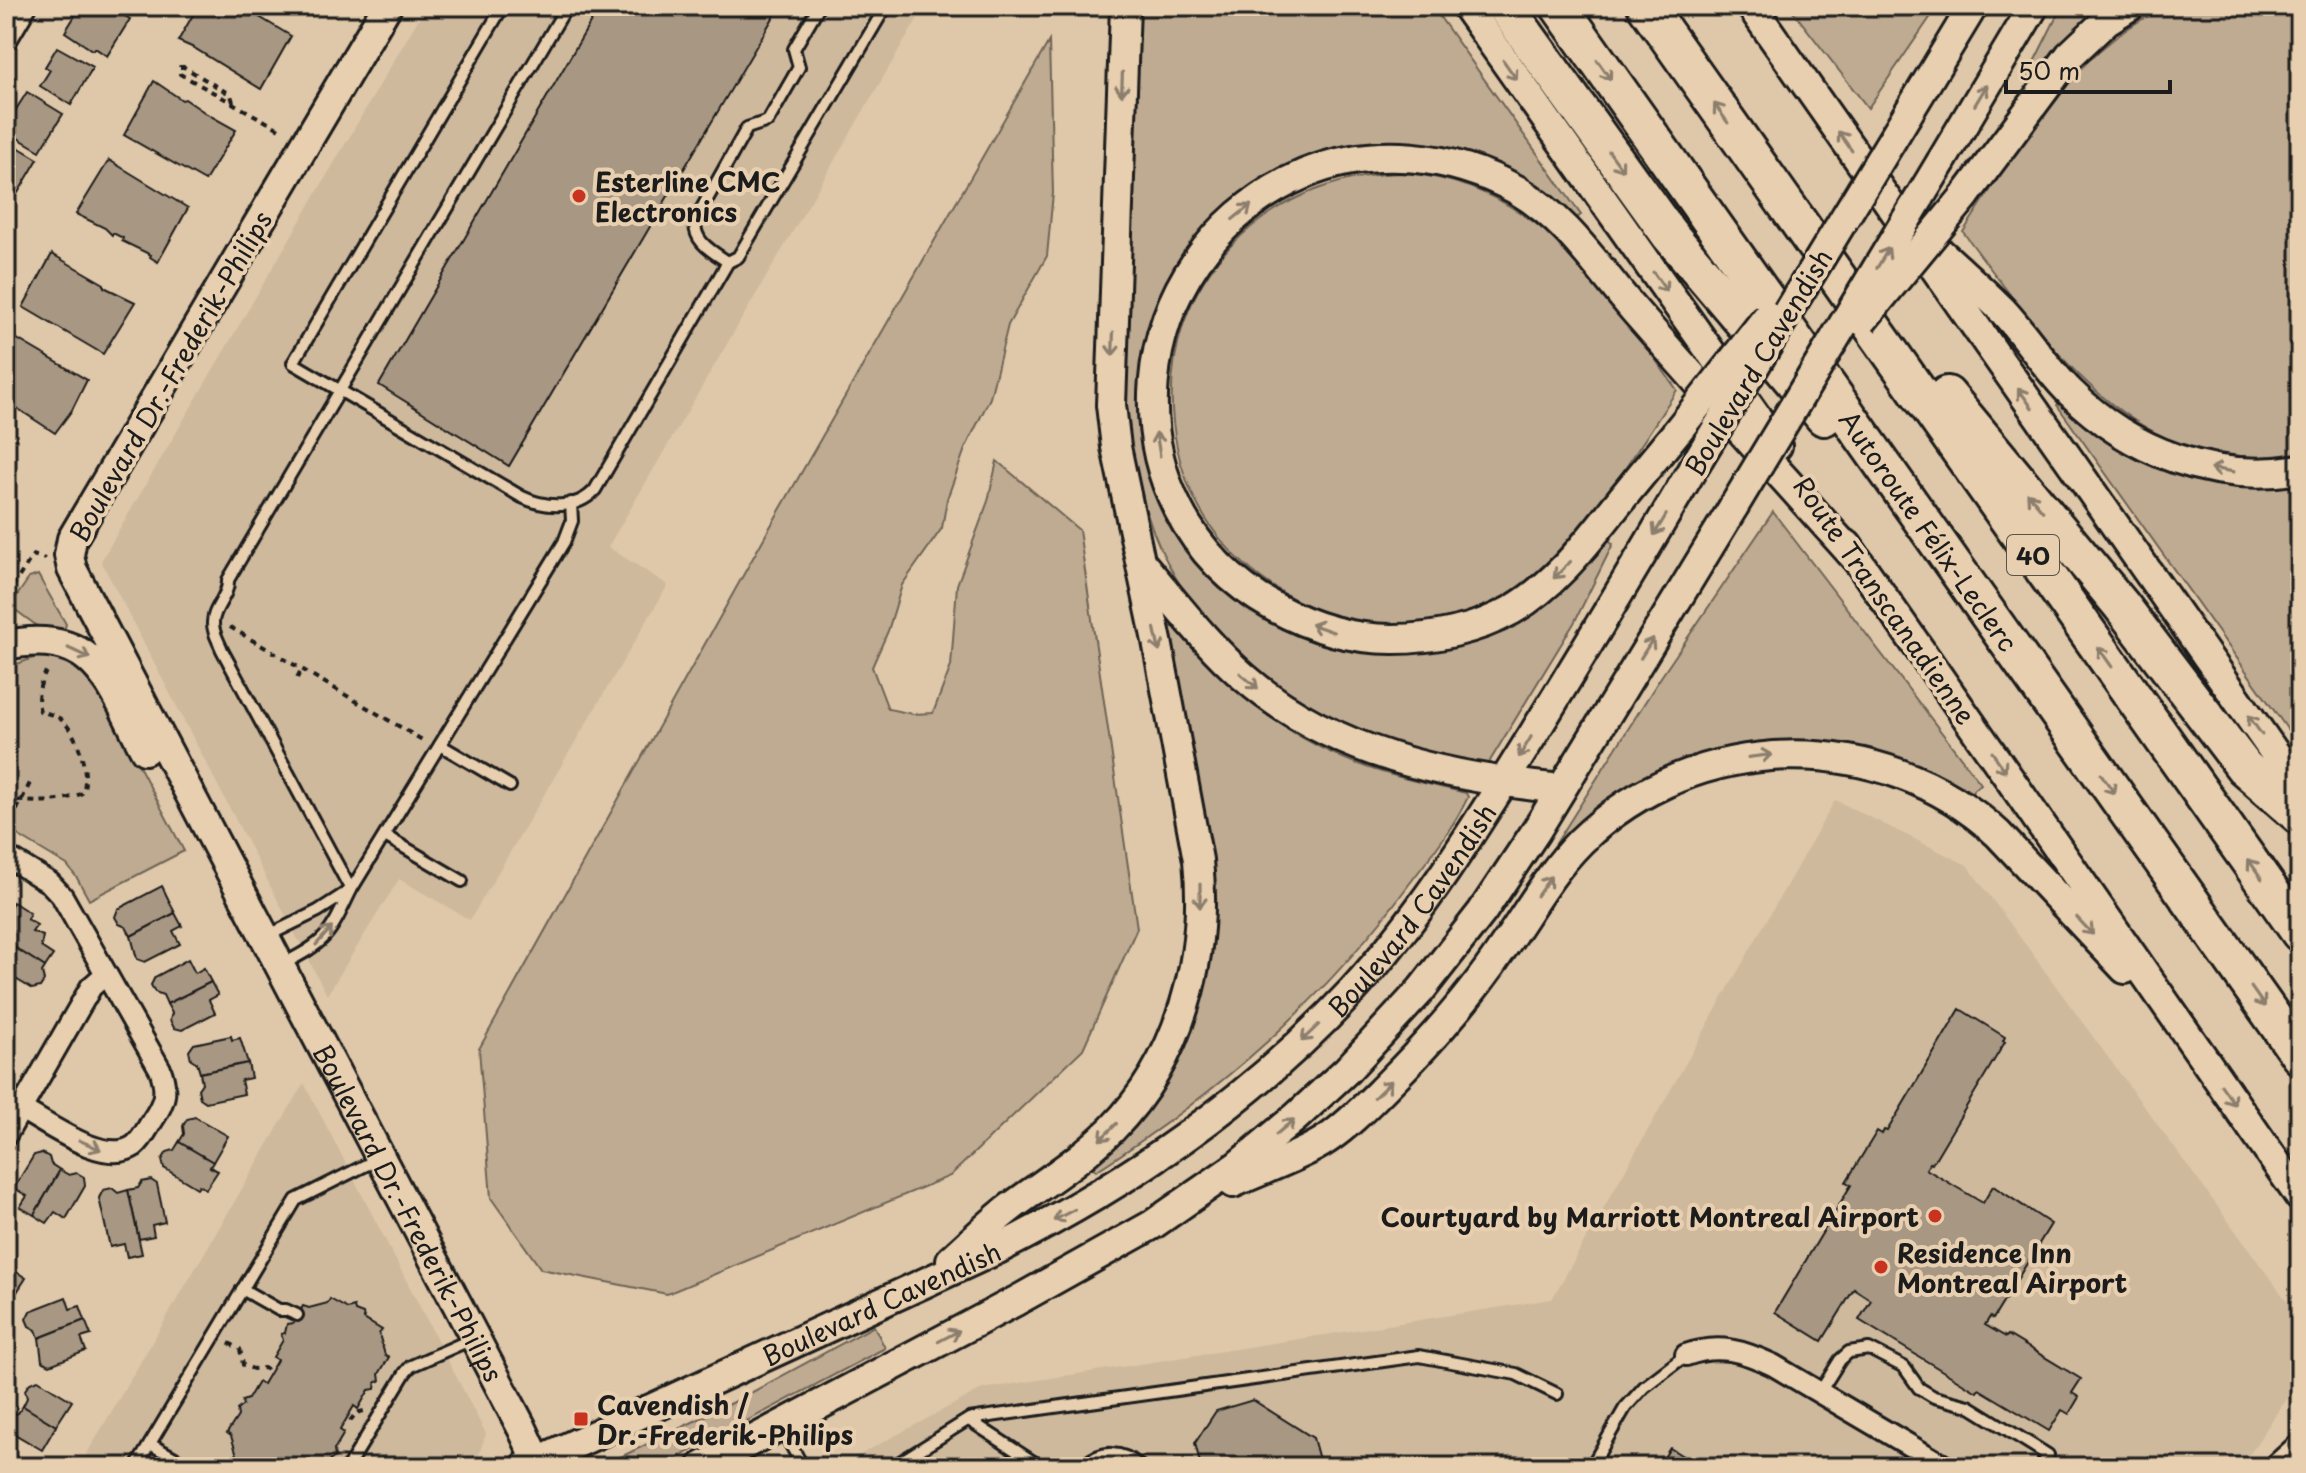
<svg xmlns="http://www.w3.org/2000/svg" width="2306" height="1473" viewBox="0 0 2306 1473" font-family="'Playpen Sans',sans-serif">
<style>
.built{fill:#ceb99d}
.green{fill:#bfab92;stroke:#6e6457;stroke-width:2}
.building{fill:#a89782;stroke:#1c1c1c;stroke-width:2}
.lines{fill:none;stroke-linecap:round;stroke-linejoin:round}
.lane-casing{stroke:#1c1c1c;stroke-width:16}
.street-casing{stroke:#1c1c1c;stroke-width:26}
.secondary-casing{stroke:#1c1c1c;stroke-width:34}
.highway-casing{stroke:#1c1c1c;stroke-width:42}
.path{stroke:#1c1c1c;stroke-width:4;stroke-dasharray:6 6;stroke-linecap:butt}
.lane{stroke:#e7cfaf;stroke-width:10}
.street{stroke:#e7cfaf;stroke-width:20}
.secondary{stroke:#e7cfaf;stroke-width:28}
.highway{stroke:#e7cfaf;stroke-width:36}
.secondary-bridge-casing{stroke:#1c1c1c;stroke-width:34;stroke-linecap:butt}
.secondary-bridge{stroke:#e7cfaf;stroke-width:28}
.oneway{stroke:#8c7e6d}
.poi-dot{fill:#c8321e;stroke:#e7cfaf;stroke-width:3}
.labels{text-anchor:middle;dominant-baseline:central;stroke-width:8;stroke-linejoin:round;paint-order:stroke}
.shield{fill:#e7cfaf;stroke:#595248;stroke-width:2}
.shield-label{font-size:24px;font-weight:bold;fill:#1c1c1c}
.poi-label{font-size:26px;font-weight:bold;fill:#1c1c1c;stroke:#e7cfaf;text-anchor:start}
.street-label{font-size:26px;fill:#1c1c1c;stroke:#e7cfaf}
</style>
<rect width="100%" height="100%" fill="#dfc8a9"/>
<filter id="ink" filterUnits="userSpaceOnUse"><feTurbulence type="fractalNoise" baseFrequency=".0125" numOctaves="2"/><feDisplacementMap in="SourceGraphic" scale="16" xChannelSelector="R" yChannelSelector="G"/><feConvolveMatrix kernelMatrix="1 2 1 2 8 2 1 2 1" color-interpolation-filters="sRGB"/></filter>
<g filter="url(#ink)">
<g class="built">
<path d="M426,6H925L608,547L668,585L470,920L399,879L327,995L101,561Z"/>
<path d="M1835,800L1967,865L2300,1319V1378L2241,1467H837L982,1389L1552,1299Z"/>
<path d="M304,1083L486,1434L478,1457L457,1467H79Z"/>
</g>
<g class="green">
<path d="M1136,6H1432L1581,215L1575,219L1459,154L1248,194L1143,384L1218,581L1235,596L1268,618L1328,642L1536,610L1572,580L1608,539L1613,544L1574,623L1485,769C1444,758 1401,749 1362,734C1271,700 1188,621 1153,531C1138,490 1130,450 1124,407Z"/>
<path d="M1789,6H1938L1868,108Z"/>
<path d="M2062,6H2109L2056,54L2032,82L2026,78Z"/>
<path d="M2168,6H2300V452C2138,486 2047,343 1963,232C2017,150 2074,46 2168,6Z"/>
<path d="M1049,41L1053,193L1047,256L1008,325L990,398L965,449L947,499L942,528L902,585L888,631L872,667L888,709L913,714L933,713L951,666L957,585L988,501L997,461L1079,530L1137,928L1083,1049L950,1176L667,1294L541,1269L491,1198L479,1049L769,529Z"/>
<path d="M1400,173C1536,180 1605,289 1677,390C1631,459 1587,537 1518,587C1477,616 1419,628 1368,622C1321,616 1280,596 1244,564C1203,527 1179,478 1173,422C1159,282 1263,178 1400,173Z"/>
<path d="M2064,400L2109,440L2300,480V747L2057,405Z"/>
<path d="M1773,512L1981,784L1968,795L1941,778L1876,753L1831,744L1757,745L1550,858L1548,856L1659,680Z"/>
<path d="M38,575L66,624L63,634L44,631L10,606L29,578Z"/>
<path d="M1167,627H1176C1221,682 1276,730 1343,758C1382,775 1425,783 1466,793L1468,797C1453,828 1431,856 1410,883C1322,1003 1221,1091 1096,1171L1091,1165L1203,983Z"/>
<path d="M39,656C63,657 76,665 93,679L184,851L89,900L77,878L67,865L6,828V671L14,665Z"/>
<path d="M874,1326L885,1348L660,1467H600L734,1402Z"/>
</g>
<g class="building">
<path d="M81,6H108L130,19L107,56L95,48L92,50L65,32Z"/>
<path d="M198,6H241L291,36L261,89L194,48L178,41Z"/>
<path d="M600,6H780L509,466L379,385Z"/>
<path d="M57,47L93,67L71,105L40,86L50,70L45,67Z"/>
<path d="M154,81L182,100L185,99L207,114L236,130L205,181L124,135Z"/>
<path d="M27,92L63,114L40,151L6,131L8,122Z"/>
<path d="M6,140L38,159L18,193L6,186Z"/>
<path d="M109,160L188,208L158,262L150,257L151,255L122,241L123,238L113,233L112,235L105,228L76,214Z"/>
<path d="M52,254L104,284V287L135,302L103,354L23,307Z"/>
<path d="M7,333L87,380L72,410L55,433L6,401Z"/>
<path d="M162,886L175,913L131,936L126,927L119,924L115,917L118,909Z"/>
<path d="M13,902L30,913L27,919L37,925L32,932L43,936L41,947L53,955L45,967L6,942V913Z"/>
<path d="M175,913L182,926L173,931L180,944L145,962L137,959L131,936Z"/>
<path d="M6,942L45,967L42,972L44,981L40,987L32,989L6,973Z"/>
<path d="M188,959L195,973L204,968L211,982L167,1004L163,995L155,992L151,985L155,977Z"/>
<path d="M211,982L218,995L209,1000L215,1013L182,1030L174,1028L170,1020L172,1013L167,1004Z"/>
<path d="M1960,1009L2005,1037L2003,1041L2005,1042L1932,1164L1930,1163L1926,1169L1983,1203L1993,1186L2051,1224L1993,1319L1990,1317L1985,1325L2006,1337L2008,1335L2081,1379L2072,1393L2079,1397L2069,1414L2062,1410L2049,1431L1979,1389L1977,1392L1859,1320L1871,1300L1854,1289L1822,1341L1775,1312L1851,1185L1846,1182L1877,1131L1882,1134L1884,1130L1887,1131Z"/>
<path d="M6,1027L15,1032L11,1039L12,1046L6,1055Z"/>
<path d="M231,1036L232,1040L240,1038L248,1063L200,1073L197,1063L191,1059L189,1051L194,1044Z"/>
<path d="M248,1063L251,1078L241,1080L244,1094L206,1102L200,1098L198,1089L202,1083L200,1073Z"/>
<path d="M195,1117L228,1136L213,1162L179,1142L184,1134L183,1126L187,1119Z"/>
<path d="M179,1142L213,1162L210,1167L218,1171L206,1189L199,1185L197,1188L164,1168L162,1160L167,1152L174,1150Z"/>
<path d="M42,1153L49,1157L51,1164L60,1170L34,1215L20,1207L27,1196L14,1188L34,1155Z"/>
<path d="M60,1170L69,1175L77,1173L84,1177L85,1186L66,1219L55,1212L47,1223L34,1215Z"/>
<path d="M151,1180L157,1184L165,1222L152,1225L154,1236L139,1239L128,1190L138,1188L142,1182Z"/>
<path d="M112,1188L118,1193L128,1190L142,1254L127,1257L124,1244L110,1247L99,1198L103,1190Z"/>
<path d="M6,1265L26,1278L6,1309Z"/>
<path d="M66,1297L70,1309L80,1306L85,1320L39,1338L36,1330L29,1326L26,1319L30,1311Z"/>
<path d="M330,1299L348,1309L354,1307L355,1311L363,1314L364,1319L382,1330L379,1334L385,1355L389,1357L379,1374L380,1381L376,1382L375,1389L369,1390L358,1409L354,1406L340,1430L344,1433L334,1450L335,1457L328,1462L330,1465L245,1467L234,1461L237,1455L231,1436L227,1433L238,1416L237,1410L243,1405L242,1401L248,1399L258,1382L263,1384L277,1360L273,1357L283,1340L281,1334L285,1333L287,1324L293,1323L303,1306L309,1308L328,1303Z"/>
<path d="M85,1320L91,1335L81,1338L86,1351L50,1365L42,1361L39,1338Z"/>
<path d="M38,1380L72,1401L56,1426L23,1406L27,1398L25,1390L30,1383Z"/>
<path d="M1253,1400L1313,1438L1321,1467H1201L1195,1443L1216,1411Z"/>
<path d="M23,1406L56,1426L42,1450L8,1430L6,1421L10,1415L18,1413Z"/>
<path d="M1670,1448L1700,1467H1658Z"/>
</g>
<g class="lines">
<g class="lane-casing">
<g id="lane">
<path d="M503,6L293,363L522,497C545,508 577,510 595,490L728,262L738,257L886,6"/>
<path d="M728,262C713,252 691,241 696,219L747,128L768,121L799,67L794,49L819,6"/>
<path d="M440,745L510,786"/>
<path d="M385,836L462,881"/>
<path d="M351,890L222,650C219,642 213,633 213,624C212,608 229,597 228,580L567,6"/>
<path d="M265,937L318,911L349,891"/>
<path d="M281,965C328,941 329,936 351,890L564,542L572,521L571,503"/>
<path d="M242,1289L279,1310H286L297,1315"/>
<path d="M1820,1392L1840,1360L1849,1352L1869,1349L1904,1367L1919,1388L1934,1397L1969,1406L2048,1455L2041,1467"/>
<path d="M969,1420L1041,1467"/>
<path d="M781,1427L803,1467"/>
<path d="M150,1444L191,1467"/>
<path d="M136,1467L296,1200L378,1159"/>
<path d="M348,1467L405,1373L411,1366L472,1339"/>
<path d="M892,1467L969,1419L1419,1356L1516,1374L1557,1394"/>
<path d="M1082,1467C1101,1449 1122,1450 1141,1467"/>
<path d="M1591,1467L1625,1408L1644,1387L1686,1355"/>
</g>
</g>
<g class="street-casing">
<g id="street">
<path d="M6,40L26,6"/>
<path d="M6,856L50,883L62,896L160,1069C168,1091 165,1102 152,1121C147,1129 142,1140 134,1146C104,1166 49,1124 21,1109"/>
<path d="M6,1135L91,987L106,974"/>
<path d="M1686,1355C1719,1343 1743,1351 1773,1365L1946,1467"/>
</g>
</g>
<g class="secondary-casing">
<g id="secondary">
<path id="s1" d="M387,6L72,539L69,555L72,569L522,1428L540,1467"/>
<path d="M1466,6L1777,446"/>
<path d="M1751,6L2300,789"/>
<path d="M1907,115L1973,6"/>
<path d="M1941,162L2034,6"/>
<path d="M1965,196L2070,55L2106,21L2130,6"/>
<path d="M1931,244C1955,266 1980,288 2003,311C2027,337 2045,367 2070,392C2130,452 2216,484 2300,469"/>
<path d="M1679,429C1657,456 1634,483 1612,511C1582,549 1554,585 1512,610C1476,630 1433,639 1393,639C1350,639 1312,628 1274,607C1097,509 1120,252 1304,174C1373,145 1452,154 1517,190C1567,219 1597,267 1634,310C1707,394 1783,477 1858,561"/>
<path d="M1847,545L2300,1197"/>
<path d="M1142,564C1175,602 1206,644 1244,677C1332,754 1448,777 1561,789"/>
<path d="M6,645C97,627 109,683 145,750"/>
<path d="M1233,1183C1259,1171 1304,1155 1327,1139C1348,1125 1367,1105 1385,1087C1428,1044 1469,999 1502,949C1528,912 1549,873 1581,841C1694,730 1882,726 1998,834L2125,969"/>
<path d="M951,1260C971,1242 990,1223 1011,1207C1045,1182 1081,1160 1112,1129C1181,1059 1208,956 1198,860L1157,641L1116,447L1111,405L1125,6"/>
<path id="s2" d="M525,1467L998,1249C1131,1182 1251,1100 1353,990C1424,912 1478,823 1534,733C1590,642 1645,550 1699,458"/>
<path d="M702,1467L1016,1301L1152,1225L1237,1166L1296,1117L1347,1070L1421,990L1482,912L1536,831L1734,506"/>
<path d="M2280,1467L2300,1449"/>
</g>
</g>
<g class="highway-casing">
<g id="highway">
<path d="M1505,6L1669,234L1824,417"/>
<path id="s3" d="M1559,6L2300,1056"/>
<path d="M1646,6L2300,933"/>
<path d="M1947,395L2121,605L2244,767L2300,816"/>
</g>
</g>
<g class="path">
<path d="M233,102L231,95L184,67H180V74L283,131"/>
<path d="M6,597L33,555L45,559"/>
<path d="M230,627L424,741"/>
<path d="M297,678L302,668"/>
<path d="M6,797C22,805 66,802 82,793C92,776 76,728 59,718C54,715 46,713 40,711C35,695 41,682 48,667"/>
<path d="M6,832L30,783"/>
<path d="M229,1343L240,1349L243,1365L253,1369L264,1368L270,1372"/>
<path d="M350,1421L356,1413L364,1411"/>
</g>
<use href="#lane" class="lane"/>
<use href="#street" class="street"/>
<use href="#secondary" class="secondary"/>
<use href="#highway" class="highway"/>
<g class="secondary-bridge-casing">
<g id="secondary-bridge">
<path d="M1862,321L1965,196"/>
<path d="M1679,429L1768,316"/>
<path d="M1699,458L1907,115"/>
<path d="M1734,506L1941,162"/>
</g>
</g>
<use href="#secondary-bridge" class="secondary-bridge"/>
</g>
<defs><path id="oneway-shaft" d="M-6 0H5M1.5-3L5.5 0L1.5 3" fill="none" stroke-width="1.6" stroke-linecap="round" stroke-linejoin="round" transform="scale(2)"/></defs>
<g class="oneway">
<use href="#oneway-shaft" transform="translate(1510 70) rotate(55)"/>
<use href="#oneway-shaft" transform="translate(1604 70) rotate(55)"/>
<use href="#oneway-shaft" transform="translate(1122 84) rotate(92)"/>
<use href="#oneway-shaft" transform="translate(1981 95) rotate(-59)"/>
<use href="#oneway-shaft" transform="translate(1721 113) rotate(-125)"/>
<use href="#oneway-shaft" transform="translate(1845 141) rotate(-125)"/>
<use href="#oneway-shaft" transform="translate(1616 161) rotate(54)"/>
<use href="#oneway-shaft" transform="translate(1242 212) rotate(-39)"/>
<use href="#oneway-shaft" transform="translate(1883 258) rotate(-59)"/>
<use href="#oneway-shaft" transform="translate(1660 282) rotate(55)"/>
<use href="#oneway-shaft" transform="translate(1113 344) rotate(92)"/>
<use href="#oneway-shaft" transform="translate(2025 398) rotate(-126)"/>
<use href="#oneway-shaft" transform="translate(1158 444) rotate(-99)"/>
<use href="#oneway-shaft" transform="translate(2222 470) rotate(-171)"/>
<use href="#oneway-shaft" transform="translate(2035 502) rotate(-130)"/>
<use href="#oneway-shaft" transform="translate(1660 525) rotate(121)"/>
<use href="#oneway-shaft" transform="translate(1562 570) rotate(135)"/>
<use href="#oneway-shaft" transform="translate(1322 628) rotate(-161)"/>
<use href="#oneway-shaft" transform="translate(1157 640) rotate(78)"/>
<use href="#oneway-shaft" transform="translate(1647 648) rotate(-58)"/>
<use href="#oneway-shaft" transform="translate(79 653) rotate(25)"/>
<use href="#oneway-shaft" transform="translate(2105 657) rotate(-125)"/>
<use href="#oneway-shaft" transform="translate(1249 681) rotate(41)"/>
<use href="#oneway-shaft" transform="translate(2255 725) rotate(-125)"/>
<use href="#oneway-shaft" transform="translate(1525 747) rotate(121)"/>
<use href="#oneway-shaft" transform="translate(1760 756) rotate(-7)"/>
<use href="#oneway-shaft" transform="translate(1999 762) rotate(55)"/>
<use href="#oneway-shaft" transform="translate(2108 784) rotate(55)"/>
<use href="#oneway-shaft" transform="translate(2255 869) rotate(-125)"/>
<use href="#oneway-shaft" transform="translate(1544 886) rotate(-55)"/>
<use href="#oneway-shaft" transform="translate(1200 896) rotate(90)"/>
<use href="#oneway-shaft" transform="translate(2085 926) rotate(47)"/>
<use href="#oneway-shaft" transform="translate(324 936) rotate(-48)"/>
<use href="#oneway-shaft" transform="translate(2258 997) rotate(55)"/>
<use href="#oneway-shaft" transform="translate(1310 1033) rotate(136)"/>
<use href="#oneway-shaft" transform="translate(1383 1089) rotate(-44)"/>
<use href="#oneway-shaft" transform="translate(2228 1095) rotate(55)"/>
<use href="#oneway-shaft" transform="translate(1285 1127) rotate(-40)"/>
<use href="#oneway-shaft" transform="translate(1108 1132) rotate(135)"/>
<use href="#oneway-shaft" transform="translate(90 1145) rotate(24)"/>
<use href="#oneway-shaft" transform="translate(1064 1215) rotate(152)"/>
<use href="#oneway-shaft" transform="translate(949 1336) rotate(-28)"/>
</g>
</g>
<g class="poi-dot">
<circle cx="579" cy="196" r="8"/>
<circle cx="1935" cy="1216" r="8"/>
<circle cx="1881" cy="1267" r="8"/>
<rect x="573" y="1411" width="16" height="16" rx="4"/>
</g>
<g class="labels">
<rect class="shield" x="2007" y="535" width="52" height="40" rx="6"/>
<g class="shield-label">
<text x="2033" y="555">40</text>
</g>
<g class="poi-label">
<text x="595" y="181">Esterline CMC<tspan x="595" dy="30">Electronics</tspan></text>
<text x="1919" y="1216" text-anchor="end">Courtyard by Marriott Montreal Airport</text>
<text x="1897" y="1252">Residence Inn<tspan x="1897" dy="30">Montreal Airport</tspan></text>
<text x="597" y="1404">Cavendish /<tspan x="597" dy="30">Dr.-Frederik-Philips</tspan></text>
</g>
<g class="street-label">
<text transform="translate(1758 362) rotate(-59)">Boulevard Cavendish</text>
<text transform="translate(170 376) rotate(-60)">Boulevard Dr.-Frederik-Philips</text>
<text stroke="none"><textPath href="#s3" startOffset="642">Autoroute Félix-Leclerc</textPath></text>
<text transform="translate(1885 600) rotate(55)">Route Transcanadienne</text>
<text stroke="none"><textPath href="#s2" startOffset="1062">Boulevard Cavendish</textPath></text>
<text stroke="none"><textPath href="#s1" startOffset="1376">Boulevard Dr.-Frederik-Philips</textPath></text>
<text stroke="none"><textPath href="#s2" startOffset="392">Boulevard Cavendish</textPath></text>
</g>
</g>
<rect width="2306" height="1473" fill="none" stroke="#e7cfaf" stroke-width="32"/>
<rect x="16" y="16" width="2274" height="1441" fill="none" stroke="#1c1c1c" stroke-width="3" filter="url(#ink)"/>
<path d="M2006 80v12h164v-12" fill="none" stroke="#1c1c1c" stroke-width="4"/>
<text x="2018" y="80" font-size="24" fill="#1c1c1c" stroke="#e7cfaf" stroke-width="6" paint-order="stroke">50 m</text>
</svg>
